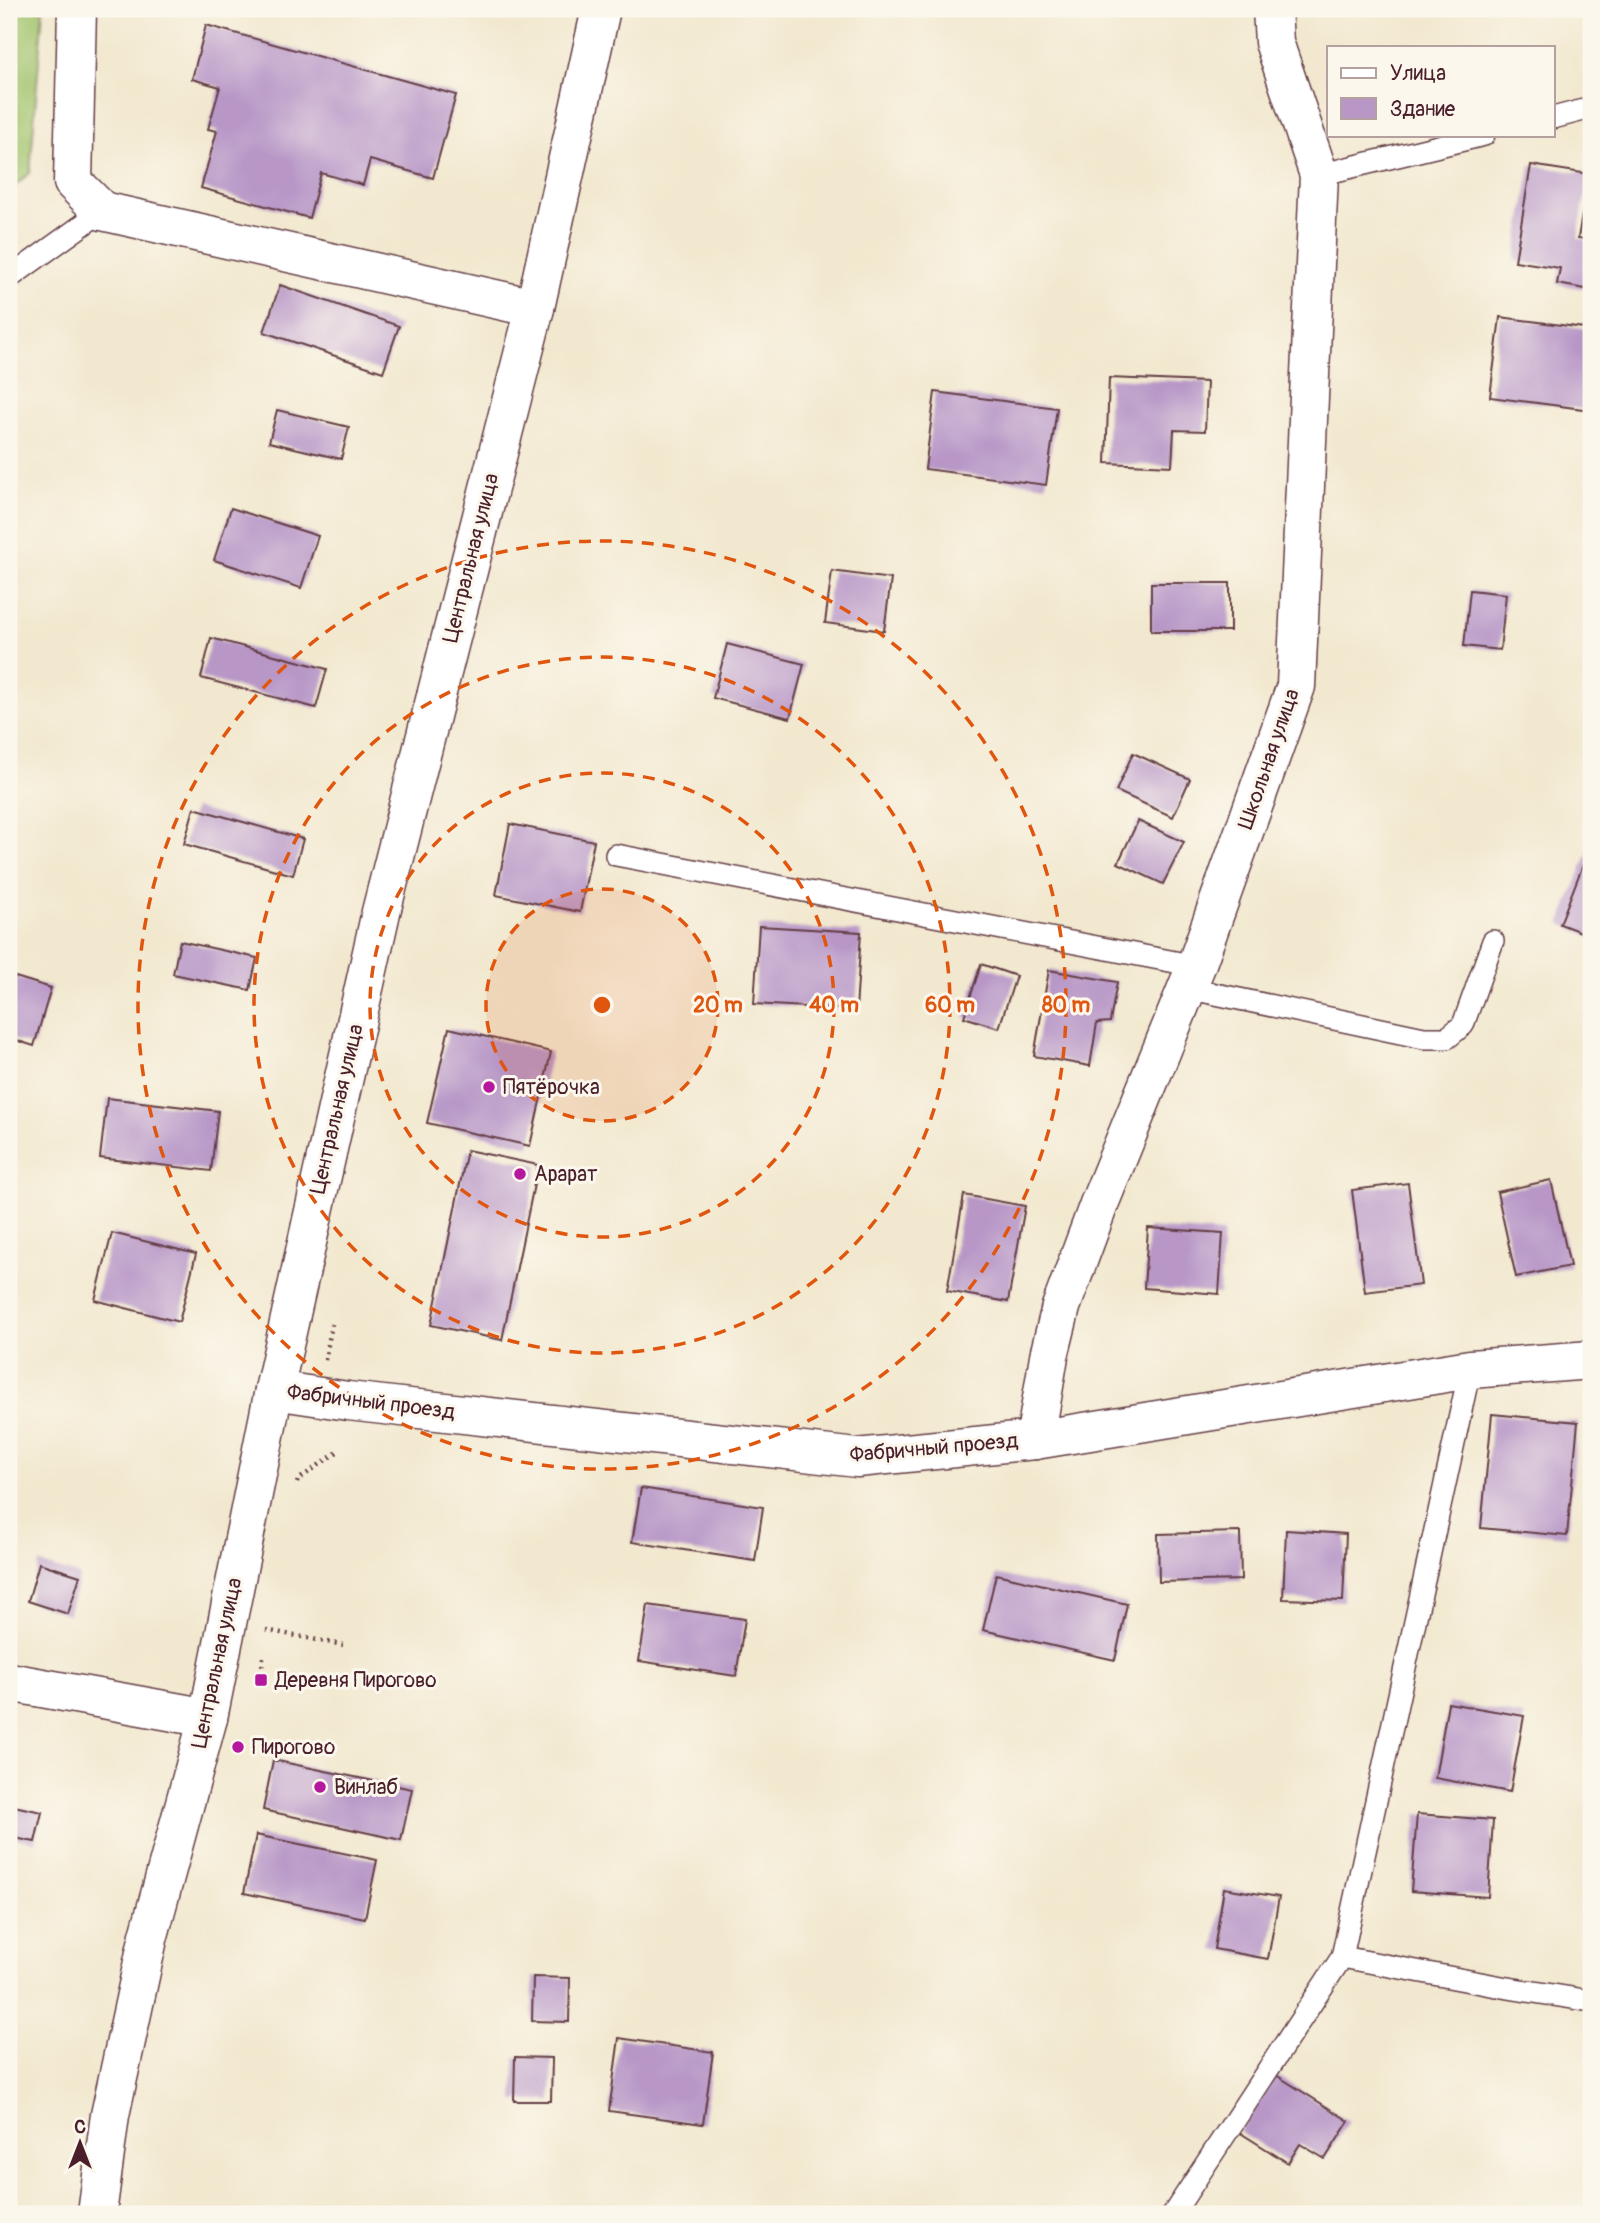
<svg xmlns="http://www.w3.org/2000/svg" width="1600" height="2223" viewBox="0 0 1600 2223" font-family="Pangolin,sans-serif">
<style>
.green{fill:#a1c36c;stroke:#76714c;stroke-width:2}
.building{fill:#b897c7}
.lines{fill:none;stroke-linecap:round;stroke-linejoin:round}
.service-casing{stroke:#633d44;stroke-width:24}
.minor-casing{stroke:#633d44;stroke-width:41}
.tertiary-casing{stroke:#633d44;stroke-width:41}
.path{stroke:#633d44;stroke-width:4.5;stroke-dasharray:2 5;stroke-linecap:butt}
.service{stroke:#fff;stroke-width:21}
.minor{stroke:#fff;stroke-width:38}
.tertiary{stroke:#fff;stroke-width:38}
.ring{fill:none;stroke:#e0560e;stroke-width:3.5;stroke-dasharray:12 9}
.poi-dot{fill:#b5179e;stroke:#fbf7ec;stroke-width:2.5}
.labels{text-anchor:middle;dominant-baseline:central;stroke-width:6;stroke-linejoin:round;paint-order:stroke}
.street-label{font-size:21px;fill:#4a1f2b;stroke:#fbf7ec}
.poi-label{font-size:21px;fill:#4a1f2b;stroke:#fbf7ec;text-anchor:start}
.centre{fill:#e0560e;stroke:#fbf7ec;stroke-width:3.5}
.ring-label{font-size:21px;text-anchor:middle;font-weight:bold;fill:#e0560e;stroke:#fbf7ec;stroke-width:6;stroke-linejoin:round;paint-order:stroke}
</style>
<rect width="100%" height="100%" fill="#fbf7ec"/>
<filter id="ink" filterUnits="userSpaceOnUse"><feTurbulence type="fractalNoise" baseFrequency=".0143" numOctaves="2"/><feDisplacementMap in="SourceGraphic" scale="14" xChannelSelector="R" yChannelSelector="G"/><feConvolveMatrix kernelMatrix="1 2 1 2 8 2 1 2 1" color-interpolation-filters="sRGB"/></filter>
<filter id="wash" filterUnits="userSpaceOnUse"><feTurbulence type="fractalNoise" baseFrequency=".00686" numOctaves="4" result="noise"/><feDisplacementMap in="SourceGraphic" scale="28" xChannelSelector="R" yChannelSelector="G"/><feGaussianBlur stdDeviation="1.57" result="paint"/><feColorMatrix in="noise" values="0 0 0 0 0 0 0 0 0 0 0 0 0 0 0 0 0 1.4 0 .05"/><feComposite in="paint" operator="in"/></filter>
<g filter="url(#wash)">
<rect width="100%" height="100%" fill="#f2e8cf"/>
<path class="green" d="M9,9H43L30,173L9,191Z"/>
<g id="blocks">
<g class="building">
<path d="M1039,9H1189V11L1039,13Z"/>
<path d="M206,25L456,95L433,178L370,160L363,185L321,173L309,218L201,188L217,131L208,129L220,87L192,79Z"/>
<path d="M1531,165L1589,174L1578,238L1591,240V290L1557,284L1560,268L1515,261Z"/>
<path d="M280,285L399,326L383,372L264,332Z"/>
<path d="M1500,317L1591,329V410L1490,397Z"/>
<path d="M1109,378L1207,382L1205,431L1174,430L1172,466L1106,463Z"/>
<path d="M935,392L1057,408L1046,485L925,469Z"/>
<path d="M277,410L349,427L341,459L269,442Z"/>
<path d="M231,508L318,536L301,588L214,560Z"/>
<path d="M832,571L891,579L884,631L825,623Z"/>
<rect x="1151" y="583" width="79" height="48"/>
<path d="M1470,590L1506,594L1500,650L1464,646Z"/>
<path d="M211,638L327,669L316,708L201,678Z"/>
<path d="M727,644L804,664L790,718L713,698Z"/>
<path d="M1133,753L1190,779L1173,817L1116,791Z"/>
<path d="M194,808L303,839L293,875L184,844Z"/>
<path d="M1138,821L1184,842L1163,884L1118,863Z"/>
<path d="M510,824L594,841L580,912L496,895Z"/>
<path d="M1591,844V936L1560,924Z"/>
<path d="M759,926L861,932L856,1010L754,1004Z"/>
<path d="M180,941L257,958L250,990L173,974Z"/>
<path d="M981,964L1016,976L999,1028L964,1017Z"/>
<path d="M1049,970L1117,982L1110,1022L1097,1023L1090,1066L1034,1056Z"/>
<path d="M9,975L51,988L34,1046L9,1038Z"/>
<path d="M449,1028L551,1052L530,1146L427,1123Z"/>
<path d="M107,1098L218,1111L211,1171L100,1158Z"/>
<path d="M467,1150L538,1165L502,1340L431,1325Z"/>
<path d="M1551,1180L1570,1266L1516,1277L1497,1192Z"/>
<path d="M1408,1183L1421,1285L1365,1292L1352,1190Z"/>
<path d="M964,1195L1025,1206L1008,1302L947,1291Z"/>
<path d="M1148,1228L1223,1233L1219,1294L1144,1288Z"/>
<path d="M112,1233L196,1254L179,1322L95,1300Z"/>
<path d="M1492,1414L1578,1422L1567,1536L1481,1528Z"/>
<path d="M641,1488L763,1507L755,1561L632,1542Z"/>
<path d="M1286,1530L1346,1534L1343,1601L1283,1599Z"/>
<path d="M1240,1532L1241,1580L1159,1582L1158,1534Z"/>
<path d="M39,1563L80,1576L68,1614L28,1601Z"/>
<path d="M996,1574L1127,1604L1115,1660L983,1630Z"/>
<path d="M648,1605L745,1619L736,1676L639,1661Z"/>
<path d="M1448,1703L1524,1716L1510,1792L1435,1778Z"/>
<path d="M273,1760L412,1789L401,1840L263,1810Z"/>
<path d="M9,1805L42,1812L35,1842L9,1837Z"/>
<path d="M1417,1814L1493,1820L1488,1897L1411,1891Z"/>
<path d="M256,1835L377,1860L365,1918L244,1893Z"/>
<path d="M1224,1888L1279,1897L1268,1959L1214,1949Z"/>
<path d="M533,1977L570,1978L569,2022L532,2021Z"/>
<path d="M619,2038L713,2052L703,2124L609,2111Z"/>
<path d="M515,2057L552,2058L551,2101H514Z"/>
<path d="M1276,2075L1349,2121L1325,2159L1300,2144L1288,2163L1239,2132Z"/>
</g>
</g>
</g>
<g filter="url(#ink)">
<use href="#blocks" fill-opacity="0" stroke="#633d44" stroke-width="2"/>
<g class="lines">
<g class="service-casing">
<g id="service">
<path d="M1553,118L1591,108"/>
<path d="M1319,175L1484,135"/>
<path d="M9,278L102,211"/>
<path d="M616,855L1196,966"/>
<path d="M1187,988L1424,1038H1447L1463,1025L1493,941"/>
<path d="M1342,1957L1502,1987L1591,2001"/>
<path d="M1173,2214L1342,1957L1470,1369"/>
</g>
</g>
<g class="minor-casing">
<g id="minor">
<path d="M77,9L73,182L102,211L535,308"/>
<path d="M1035,1440L1049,1356L1061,1307L1099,1204L1196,966L1296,686L1319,175L1274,42L1272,9"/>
<path d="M9,1682L208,1718"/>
</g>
</g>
<g class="tertiary-casing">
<g id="tertiary">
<path d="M274,1390L348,1401L857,1458L1035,1440L1470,1369L1591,1360"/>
<path d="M97,2214L110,2115L148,1939L208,1718L274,1390L381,912L535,308L601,9"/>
</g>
</g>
<g class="path">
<path d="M325,1360L332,1324"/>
<path d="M297,1483L298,1480L340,1450"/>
<path d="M266,1630L343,1645"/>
<path d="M261,1680L263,1657"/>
</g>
<use href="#service" class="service"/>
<use href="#minor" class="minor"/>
<use href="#tertiary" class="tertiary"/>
</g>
</g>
<circle cx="602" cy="1005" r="116" fill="#e0560e" fill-opacity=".12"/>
<g class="ring">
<circle cx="602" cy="1005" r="116"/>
<circle cx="602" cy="1005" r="232"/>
<circle cx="602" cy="1005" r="348"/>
<circle cx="602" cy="1005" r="464"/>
</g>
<g class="poi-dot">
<circle cx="489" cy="1087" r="7"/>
<circle cx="520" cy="1174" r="7"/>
<rect x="254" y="1673" width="14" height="14" rx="3.5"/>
<circle cx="238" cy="1747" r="7"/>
<circle cx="320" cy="1787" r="7"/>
</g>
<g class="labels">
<g class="street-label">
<text transform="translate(471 558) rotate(-76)">Центральная улица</text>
<text transform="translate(1269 759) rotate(-71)">Школьная улица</text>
<text transform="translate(337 1109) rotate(-77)">Центральная улица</text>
<text transform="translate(371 1402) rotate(7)">Фабричный проезд</text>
<text transform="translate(934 1448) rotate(-5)">Фабричный проезд</text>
<text transform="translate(217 1663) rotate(-78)">Центральная улица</text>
</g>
<g class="poi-label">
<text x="503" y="1087">Пятёрочка</text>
<text x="534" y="1174">Арарат</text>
<text x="275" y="1680">Деревня Пирогово</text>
<text x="252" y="1747">Пирогово</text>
<text x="334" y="1787">Винлаб</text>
</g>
</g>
<circle cx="602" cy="1005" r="10" class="centre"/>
<g class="ring-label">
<text x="718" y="1012">20 m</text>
<text x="834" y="1012">40 m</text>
<text x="950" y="1012">60 m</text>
<text x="1066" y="1012">80 m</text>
</g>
<rect width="1600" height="2223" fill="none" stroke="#fbf7ec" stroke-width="35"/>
<rect x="1327" y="46" width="228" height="91" fill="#fbf7ec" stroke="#b4a19f" stroke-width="2"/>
<rect x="1341" y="68" width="35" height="10" fill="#ffffff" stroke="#b4a19f" stroke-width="2"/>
<text x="1390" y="80" font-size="21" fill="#4a1f2b">Улица</text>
<rect x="1341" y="98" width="35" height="21" fill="#b897c7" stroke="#b4a19f" stroke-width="2"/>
<text x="1390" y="116" font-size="21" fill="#4a1f2b">Здание</text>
<g transform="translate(80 2143)" stroke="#fbf7ec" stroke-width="5" paint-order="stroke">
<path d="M0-5L12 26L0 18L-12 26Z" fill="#4a1f2b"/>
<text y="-10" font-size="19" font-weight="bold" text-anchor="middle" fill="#4a1f2b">С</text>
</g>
</svg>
